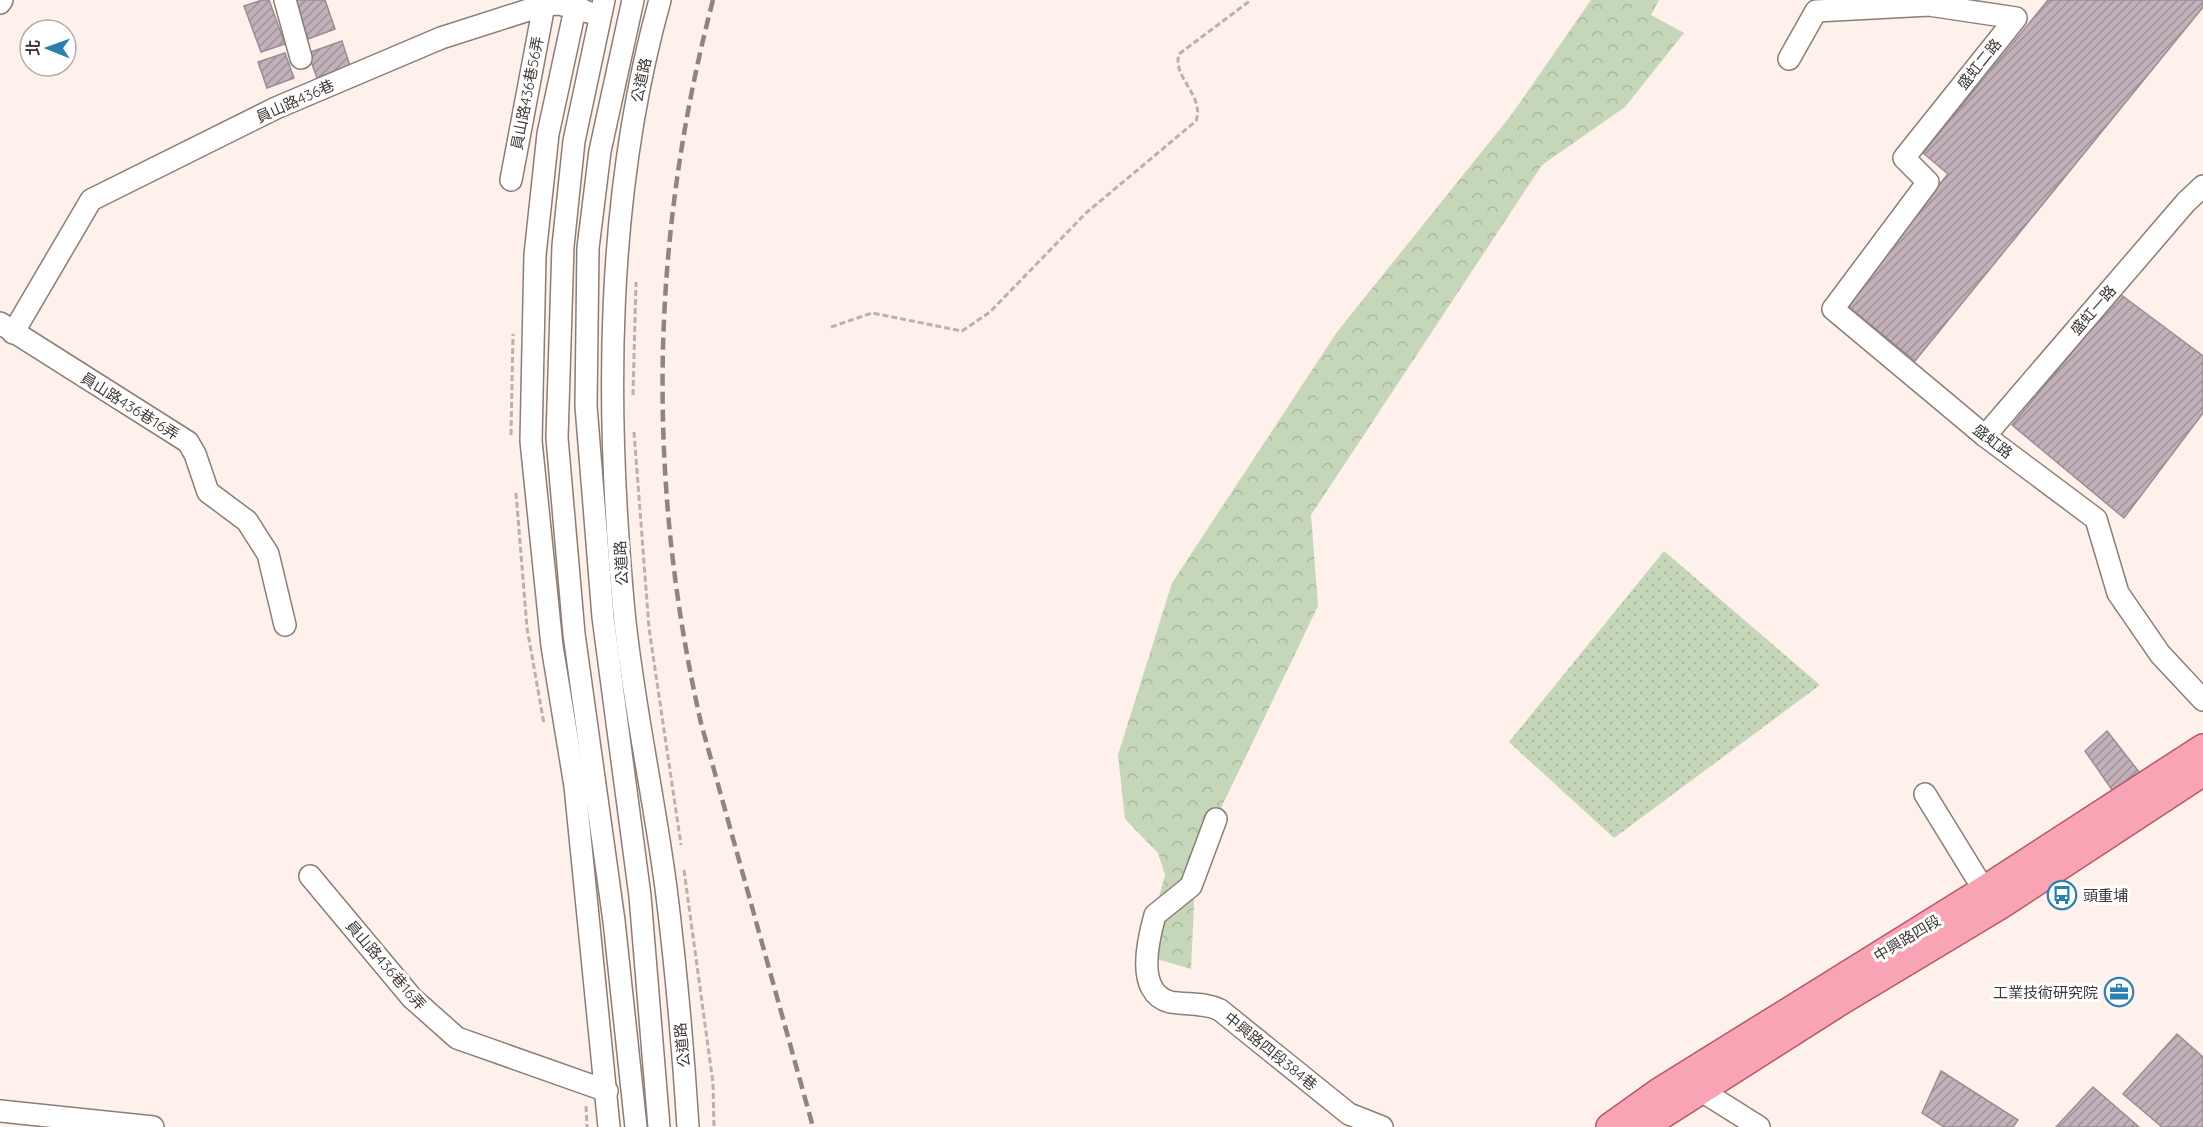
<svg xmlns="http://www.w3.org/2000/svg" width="2203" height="1127" viewBox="0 0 2203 1127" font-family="Quicksand,'Noto Sans TC',sans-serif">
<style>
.forest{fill:url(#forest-crowns)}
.park{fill:url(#park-dots)}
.building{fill:url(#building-hatch);stroke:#9c8c94;stroke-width:1.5}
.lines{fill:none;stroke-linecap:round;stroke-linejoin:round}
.minor-casing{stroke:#8c7d75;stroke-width:24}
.major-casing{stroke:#b55767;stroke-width:30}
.path{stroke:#bbb0ab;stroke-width:3;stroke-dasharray:6 3;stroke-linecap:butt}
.minor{stroke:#fff;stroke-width:21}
.major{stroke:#f9a4b4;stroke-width:27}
.rail{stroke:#8e8480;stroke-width:4.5;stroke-dasharray:12 6;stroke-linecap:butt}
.labels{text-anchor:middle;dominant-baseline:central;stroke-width:6;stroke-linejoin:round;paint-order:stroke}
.street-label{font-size:15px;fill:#3f3835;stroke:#fff}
.poi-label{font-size:15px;fill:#3f3835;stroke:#fff;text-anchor:start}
</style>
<defs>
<pattern id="forest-crowns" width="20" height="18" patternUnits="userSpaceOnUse" patternTransform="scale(1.5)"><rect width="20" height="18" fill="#c6d6b8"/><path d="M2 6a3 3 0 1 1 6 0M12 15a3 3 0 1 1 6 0" fill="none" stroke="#abb89f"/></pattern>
<pattern id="park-dots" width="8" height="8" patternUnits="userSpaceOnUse" patternTransform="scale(1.5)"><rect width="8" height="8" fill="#c6d6b8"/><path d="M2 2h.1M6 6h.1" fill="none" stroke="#abb89f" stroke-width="1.8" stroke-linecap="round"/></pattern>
<pattern id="building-hatch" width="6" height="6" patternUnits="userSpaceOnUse" patternTransform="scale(1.5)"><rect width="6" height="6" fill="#c2b1ba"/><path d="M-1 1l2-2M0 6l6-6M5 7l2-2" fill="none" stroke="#9f9198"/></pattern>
</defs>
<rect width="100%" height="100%" fill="#fef0ea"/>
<path class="forest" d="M1591,0H1659L1651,15L1684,33L1625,107L1542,165L1311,515L1318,606L1196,860L1191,969L1143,955L1165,875L1158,853L1125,819L1118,755L1172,583L1337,332L1512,114Z"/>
<path class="park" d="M1664,551L1820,685L1614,838L1509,742Z"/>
<g class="building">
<path d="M262,0H269L285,44L261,52L244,6Z"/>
<path d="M294,0H325L335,29L308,39Z"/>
<path d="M2048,0H2203V7L1915,361L1843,302L1948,174L1923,153Z"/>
<path d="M342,41L350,66L317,78L308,53Z"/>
<path d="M285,53L294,78L267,88L258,62Z"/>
<path d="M2120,294L2203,356V413L2124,518L2012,425Z"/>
<path d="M2107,731L2143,777L2117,797L2085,751Z"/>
<path d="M2177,1034L2203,1057V1127H2162L2123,1094Z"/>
<path d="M1941,1071L2018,1120L2013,1127H1944L1922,1113Z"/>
<path d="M2093,1087L2139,1127H2056Z"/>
</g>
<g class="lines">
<g class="minor-casing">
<g id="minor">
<path d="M285,0L301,58"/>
<path d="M577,0L548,134L535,255L531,441L552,646L575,786L609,1127"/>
<path d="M604,0L574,141L563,246L557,438L574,634L614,921L636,1127"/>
<path d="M633,0L600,151L588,248L586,406L603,617L640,896L659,1127"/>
<path d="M660,0C605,197 605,410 624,612C633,704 654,796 666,888C676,968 683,1047 688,1127"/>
<path d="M0,3L2,0"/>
<path d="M1789,59L1816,11L1929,5L2016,18L1904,158L1928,182L1833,309L1985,436L2096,519L2118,593L2160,654L2203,700"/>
<path d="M511,180L544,5"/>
<path d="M0,323L188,442L195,454L208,492L247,521L268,554L285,625"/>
<path d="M13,333L91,200L276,108L441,38L544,5L559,4L588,12"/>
<path d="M1985,436L2186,202L2203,186"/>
<path d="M1925,794L1984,890L1994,901"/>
<path d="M1216,819L1191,886L1155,915C1148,940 1135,993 1170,1002C1187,1005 1204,1002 1220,1010L1349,1114L1382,1127"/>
<path d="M310,876L412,998L457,1038L607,1091"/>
<path d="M1689,1083L1759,1127"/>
<path d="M0,1111L153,1127"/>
</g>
</g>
<g class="major-casing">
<g id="major">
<path d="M1610,1127L1659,1092L1984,890L2203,748"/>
<path d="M1643,1127L1836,1004L1999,906L2203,772"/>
</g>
</g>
<g class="path">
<path d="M831,327L872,313L962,331L990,312L1086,213L1196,121C1205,95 1172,78 1179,54L1251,0"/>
<path d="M633,395L636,282"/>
<path d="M634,432L649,628L681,845"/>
<path d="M511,435L513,334"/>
<path d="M516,493L527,628L544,724"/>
<path d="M684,870L713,1083L714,1127"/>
<path d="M586,1106L587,1127"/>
</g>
<use href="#minor" class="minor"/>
<use href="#major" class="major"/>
<path class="rail" d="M713,0C650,240 646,481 701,723L813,1127"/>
</g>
<defs>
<g id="bus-ring" transform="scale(1.5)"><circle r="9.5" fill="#fff" stroke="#2b80af" stroke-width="1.5"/><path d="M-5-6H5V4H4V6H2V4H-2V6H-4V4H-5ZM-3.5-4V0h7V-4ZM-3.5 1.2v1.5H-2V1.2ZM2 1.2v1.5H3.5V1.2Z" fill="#2b80af"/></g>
<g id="office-ring" transform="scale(1.5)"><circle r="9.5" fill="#fff" stroke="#2b80af" stroke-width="1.5"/><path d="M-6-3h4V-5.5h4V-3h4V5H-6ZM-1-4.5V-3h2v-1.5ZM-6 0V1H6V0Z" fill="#2b80af"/></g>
</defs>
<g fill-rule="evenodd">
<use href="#bus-ring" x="2062" y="895"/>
<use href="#office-ring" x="2119" y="992"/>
</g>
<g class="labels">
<g class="street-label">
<text transform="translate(1979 64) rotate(-51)">盛虹二路</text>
<text transform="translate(641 80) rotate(-78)">公道路</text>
<text transform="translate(527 93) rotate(-79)">員山路436巷56弄</text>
<text transform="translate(295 101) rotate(-24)">員山路436巷</text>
<text transform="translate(2093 310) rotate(-49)">盛虹一路</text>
<text transform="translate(130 406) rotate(32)">員山路436巷16弄</text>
<text transform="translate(1993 441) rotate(38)">盛虹路</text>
<text transform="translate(621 563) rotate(-93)">公道路</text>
<text transform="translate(1907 938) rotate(-31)">中興路四段</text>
<text transform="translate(386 965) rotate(49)">員山路436巷16弄</text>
<text transform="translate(682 1045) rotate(-96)">公道路</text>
<text transform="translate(1271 1051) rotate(39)">中興路四段384巷</text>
</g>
<g class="poi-label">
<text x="2083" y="895">頭重埔</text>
<text x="2098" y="992" text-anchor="end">工業技術研究院</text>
</g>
</g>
<g transform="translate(48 48) rotate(271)"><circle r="28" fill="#ffffff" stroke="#b2afae" stroke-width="1.5"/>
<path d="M0-4.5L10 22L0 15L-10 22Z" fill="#2b80af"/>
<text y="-9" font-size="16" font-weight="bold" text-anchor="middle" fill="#3f3835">北</text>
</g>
</svg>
